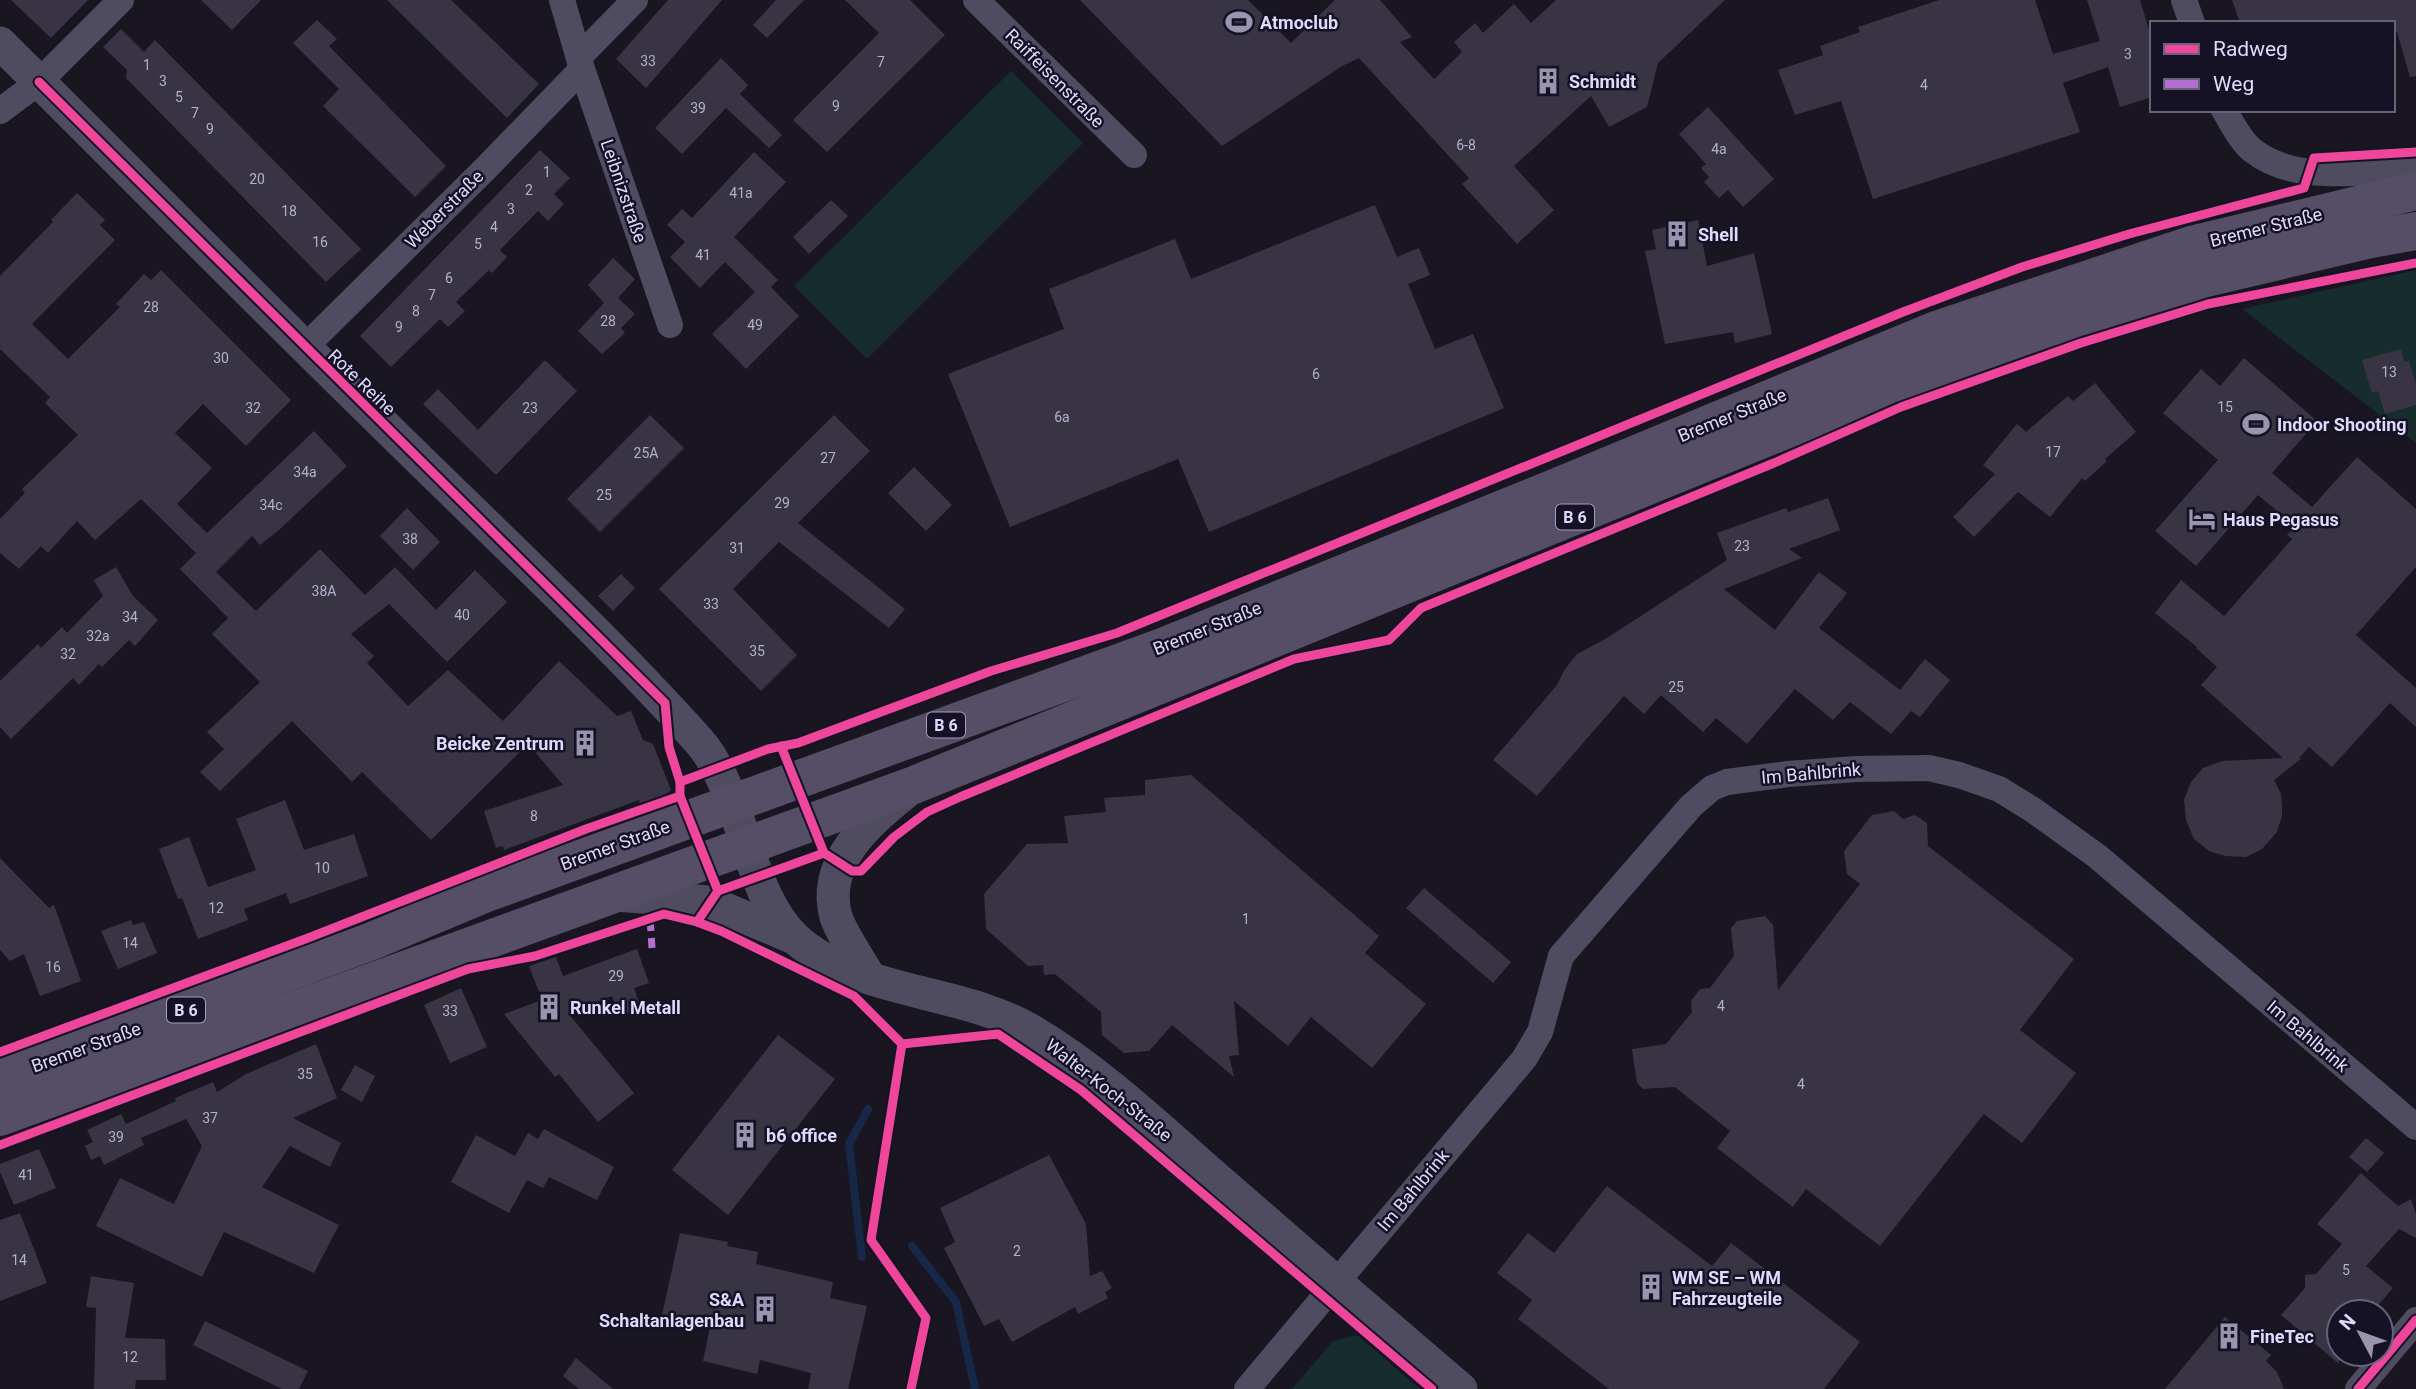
<svg xmlns="http://www.w3.org/2000/svg" width="2416" height="1389" viewBox="0 0 2416 1389" font-family="Roboto,sans-serif">
<style>
.green{fill:#162c2d}
.lines{fill:none;stroke-linecap:round;stroke-linejoin:round}
.stream{stroke:#162748;stroke-width:8}
.building{fill:#383443}
.minor{stroke:#4f4c61;stroke-width:26}
.tertiary{stroke:#4f4c61;stroke-width:33}
.primary{stroke:#564d66;stroke-width:38}
.quiet{stroke:#b36fd0;stroke-width:7;stroke-dasharray:14 7;stroke-linecap:butt}
.cycleway-casing{stroke:#161226;stroke-width:13}
.cycleway{stroke:#ed469a;stroke-width:9}
.labels{text-anchor:middle;dominant-baseline:central;stroke-width:5;stroke-linejoin:round;paint-order:stroke}
.number-label{font-size:14px;fill:#b5b0cd}
.shield{fill:#161226;stroke:#a39ebb;stroke-width:2}
.shield-label{font-size:16px;font-weight:bold;fill:#dfdafb}
.poi-label{font-size:18px;font-weight:bold;fill:#dfdafb;stroke:#161226;text-anchor:start}
.street-label{font-size:18px;fill:#dfdafb;stroke:#161226}
</style>
<rect width="100%" height="100%" fill="#191622"/>
<g class="green">
<path d="M1011,71L1083,143L867,359L794,286Z"/>
<path d="M2416,270V443L2242,309Z"/>
<path d="M1357,1335L1420,1389H1292L1333,1341Z"/>
</g>
<g class="lines">
<g class="stream">
<path d="M912,1246L956,1302L975,1389"/>
<path d="M862,1257L849,1144L868,1109"/>
</g>
</g>
<g class="building">
<path d="M11,0H88L51,38Z"/>
<path d="M201,0H261L232,30Z"/>
<path d="M387,0H451L539,84L507,118Z"/>
<path d="M668,0H722L646,88L616,59Z"/>
<path d="M776,0H804L767,38L753,25Z"/>
<path d="M845,0H910L945,35L827,152L793,120L879,33Z"/>
<path d="M1080,0H1248L1291,43L1335,0H1380L1412,37L1400,42L1434,79L1462,52L1454,42L1475,23L1483,33L1514,4L1531,23L1556,0H1725L1658,63L1647,107L1609,127L1591,96L1514,166L1554,210L1517,244L1462,184L1469,178L1359,58L1342,66L1222,146Z"/>
<path d="M1939,0H2035L2053,54L2100,41L2087,0H2140L2152,39V97L2120,107L2108,67L2063,83L2080,132L1873,199L1841,101L1795,115L1778,70L1823,55L1820,46L1860,32L1858,27Z"/>
<path d="M2232,0H2416V76L2410,77L2397,32L2393,33V23H2240Z"/>
<path d="M317,20L337,39L329,46L446,166L415,197L323,106L339,89L293,43Z"/>
<path d="M121,29L144,52L155,40L361,249L326,282L126,78L127,70L103,47Z"/>
<path d="M721,58L748,85L740,94L782,135L769,148L726,108L682,154L655,128Z"/>
<path d="M1708,107L1774,179L1743,207L1728,190L1719,198L1704,182L1709,177L1701,168L1706,164L1679,134Z"/>
<path d="M540,150L570,178L554,194L564,204L548,221L538,211L500,250L507,257L492,273L489,270L456,302L465,311L448,327L440,319L391,367L360,336Z"/>
<path d="M754,152L786,182L734,237L778,280L771,287L799,316L746,369L712,334L755,292L725,262L700,288L670,257L685,242L667,225L682,209L692,218Z"/>
<path d="M77,193L105,220L100,225L115,240L32,324L68,359L120,307L116,304L144,274L151,280L161,270L291,400L246,446L203,404L175,433L212,468L177,504L207,533L314,431L347,466L279,530L260,545L252,536L216,572L256,611L320,549L365,595L395,567L436,610L475,570L507,602L447,662L389,604L351,634L374,656L367,663L408,706L448,670L503,721L559,661L617,716L631,711L643,740L653,744L671,790L663,797L640,805L639,800L504,850L503,846L496,848L484,811L563,785L528,744L431,840L362,772L352,782L292,721L220,791L200,772L224,749L207,732L260,682L212,634L228,618L180,569L196,553L141,499L95,540L77,521L48,553L41,546L19,569L0,553V519L25,493L22,489L78,435L45,403L50,397L0,349V276L53,222L51,220Z"/>
<path d="M831,200L848,216L809,254L793,237Z"/>
<path d="M1375,205L1397,257L1419,248L1430,275L1408,284L1435,349L1473,334L1504,408L1209,532L1178,459L1010,527L948,374L1064,329L1049,289L1175,239L1191,279Z"/>
<path d="M1698,220L1707,266L1754,253L1772,334L1735,343L1733,332L1665,344L1645,251L1656,249L1652,230Z"/>
<path d="M613,258L635,279L618,298L635,314L621,328L625,333L602,354L578,331L604,303L588,285Z"/>
<path d="M2401,349L2404,362L2409,361L2416,383V405L2385,414L2378,391L2372,393L2362,360Z"/>
<path d="M2244,358L2317,421L2272,473L2312,507L2357,457L2416,509V567L2356,635L2416,688V727L2390,703L2332,767L2309,747L2299,758H2302L2274,780L2281,794L2282,805V816L2277,832L2262,849L2246,857L2225,856L2209,851L2194,839L2186,820L2184,800L2191,782L2203,768L2222,761L2283,758L2201,685L2217,667L2196,648L2197,647L2155,613L2181,580L2224,616L2292,539L2287,535L2295,526L2258,495L2196,566L2155,531L2218,460L2163,413L2201,369L2220,386Z"/>
<path d="M545,360L577,391L496,475L423,404L438,389L478,430Z"/>
<path d="M2095,383L2136,432L2105,459L2107,461L2085,481L2082,478L2050,517L2018,492L1974,537L1953,517L1995,474L1983,465L2017,424L2026,432L2068,396L2073,401Z"/>
<path d="M650,415L684,448L600,532L567,499Z"/>
<path d="M834,415L870,451L798,523L905,609L889,628L779,542L733,589L797,655L761,691L659,589Z"/>
<path d="M914,467L952,505L926,531L888,493Z"/>
<path d="M1828,498L1840,530L1789,549L1802,558L1724,589L1775,630L1819,572L1847,593L1819,628L1900,690L1925,659L1950,680L1920,717L1911,711L1891,734L1850,702L1833,720L1795,689L1747,744L1716,718L1703,732L1661,695L1644,714L1624,696L1537,796L1493,760L1557,685L1565,669L1577,654L1607,638L1727,560L1717,533L1786,508L1788,512Z"/>
<path d="M407,508L440,542L413,570L380,536Z"/>
<path d="M116,567L133,596L158,620L135,646L129,640L102,667L99,664L79,685L73,678L11,739L0,727V681L38,644L41,648L62,627L67,633L103,596L94,580Z"/>
<path d="M621,574L635,588L613,611L598,596Z"/>
<path d="M1191,775L1379,936L1365,953L1426,1004L1372,1068L1311,1017L1288,1046L1234,1001L1239,1055L1229,1056L1234,1077L1172,1025L1149,1051L1124,1053L1102,1035L1101,1012L1055,974L1044,975L1043,965L1028,966L986,929L984,894L1027,844L1068,843L1064,816L1106,812L1104,798L1145,795V780Z"/>
<path d="M285,800L304,850L354,834L368,876L290,904L286,893L244,909L248,920L198,939L182,898L178,899L159,849L189,837L208,887L256,870L236,819Z"/>
<path d="M1894,811L1903,819L1915,815L1927,823L1928,846L2074,959L2020,1030L2076,1073L2022,1143L1984,1114L1880,1246L1806,1189L1793,1207L1717,1148L1730,1131L1675,1087L1643,1089L1637,1083L1632,1049L1666,1044L1692,1012L1691,1001L1700,989L1710,988L1734,956L1731,928L1737,921L1765,916L1773,925L1778,990L1860,884L1847,874L1844,851L1872,815Z"/>
<path d="M0,858L49,908L54,905L81,981L40,996L24,954L10,961L0,950Z"/>
<path d="M1424,888L1511,962L1493,983L1406,908Z"/>
<path d="M131,920L133,925L144,922L157,953L118,969L101,931Z"/>
<path d="M637,949L649,983L634,988L641,1008L619,1016L612,996L568,1013L634,1093L598,1122L559,1074L555,1077L504,1014L542,1000L529,966L556,957L563,976Z"/>
<path d="M461,988L487,1047L450,1063L424,1005Z"/>
<path d="M778,1035L835,1079L728,1215L672,1170Z"/>
<path d="M316,1044L337,1098L293,1118L341,1143L330,1167L290,1146L262,1187L339,1225L314,1273L224,1232L202,1277L96,1226L120,1178L174,1204L202,1146L186,1119L141,1138L144,1145L104,1165L100,1156L91,1160L85,1146L93,1142L87,1130L121,1114L126,1124L176,1101L175,1098L213,1082L217,1092L246,1074Z"/>
<path d="M355,1065L375,1076L362,1102L341,1090Z"/>
<path d="M544,1129L614,1167L597,1200L549,1177L543,1188L527,1180L509,1213L451,1182L476,1135L515,1156L528,1133L538,1139Z"/>
<path d="M2366,1138L2384,1153L2367,1172L2349,1157Z"/>
<path d="M39,1149L56,1188L14,1205L0,1172V1164Z"/>
<path d="M1049,1155L1086,1224L1090,1276L1102,1271L1112,1288L1105,1292L1108,1298L1078,1314L1075,1307L1012,1342L999,1319L984,1326L944,1248L955,1242L940,1208Z"/>
<path d="M2361,1173L2398,1206L2411,1199L2416,1214V1238L2399,1229L2366,1266L2393,1288L2372,1312H2339V1364L2281,1315L2305,1288V1275L2316,1274L2342,1244L2317,1224Z"/>
<path d="M1607,1186L1712,1266L1731,1243L1860,1342L1824,1389H1609L1518,1319L1532,1300L1497,1273L1528,1233L1554,1253Z"/>
<path d="M20,1213L47,1283L0,1301V1220Z"/>
<path d="M680,1233L728,1242L727,1246L758,1252L756,1264L833,1282L830,1298L867,1306L848,1389H808L811,1373L760,1360L757,1374L703,1361L710,1327L662,1315Z"/>
<path d="M91,1276L134,1283L125,1338L165,1339L166,1380H136L135,1389H94L96,1308L86,1307Z"/>
<path d="M2225,1317L2271,1355L2266,1361L2277,1372L2284,1389H2165Z"/>
<path d="M205,1321L308,1371L299,1389H282L193,1345Z"/>
<path d="M576,1358L613,1389H579L563,1376Z"/>
</g>
<g class="lines">
<g class="minor">
<path d="M562,0L582,69L670,325"/>
<path d="M976,0L1134,155"/>
<path d="M2184,0L2192,23"/>
<path d="M579,57L635,0"/>
<path d="M2224,110C2232,123 2240,140 2252,150C2296,185 2364,171 2416,169"/>
<path d="M0,111L39,82L121,0"/>
<path d="M304,348L486,168L582,69"/>
<path d="M1247,1389L1524,1059L1540,1032L1561,956L1691,806L1712,788L1727,782L1788,774L1856,769L1929,768L1959,775L1999,789L2033,810L2097,856L2416,1127"/>
<path d="M2358,1389L2416,1320"/>
</g>
<g class="tertiary">
<path d="M0,43C125,167 249,293 375,416C483,523 596,627 698,740C744,791 746,894 796,939C858,995 960,988 1032,1031C1101,1072 1161,1130 1222,1183C1301,1252 1381,1321 1461,1389"/>
<path d="M615,895L709,902L794,938"/>
<path d="M870,978C860,960 842,935 836,917C821,863 867,823 905,793"/>
</g>
<g class="primary">
<path d="M0,1079L372,941L484,894L1162,647L1542,493L1936,330L2191,245L2416,191"/>
<path d="M0,1117L914,785L1952,362L2206,278L2371,239L2416,231"/>
</g>
<path class="quiet" d="M650,917L652,948"/>
<g class="cycleway-casing">
<g id="cycleway">
<path d="M39,82L665,703L669,747L680,782V796L718,891"/>
<path d="M781,746L824,853L852,871H861L894,837L927,812L960,797L1294,659L1389,640L1421,608L1774,463L1901,407L2081,343L2208,304L2416,263"/>
<path d="M680,782L768,749L798,743L991,671L1117,633L1903,312L2022,267L2129,234L2304,188L2314,158L2416,152"/>
<path d="M697,922L718,891L824,853"/>
<path d="M902,1044L998,1034L1081,1090L1432,1389"/>
<path d="M902,1044L871,1240L926,1318L911,1389"/>
<path d="M0,1052L308,938L586,829L680,796"/>
<path d="M0,1145L468,969L535,956L664,914L697,922L721,931L854,996L902,1044"/>
<path d="M2358,1389L2416,1320"/>
</g>
</g>
<use href="#cycleway" class="cycleway"/>
</g>
<defs>
<g id="stadium-bare" transform="scale(2.1)"><path d="M0-5a6.5 5 0 1 0 0 10a6.5 5 0 1 0 0-10ZM-3.5-1.8h7v3.6h-7Z" fill="#9a95af" stroke="#161226" stroke-width="2.5" paint-order="stroke"/></g>
<g id="building-bare" transform="scale(2.1)"><path d="M-4-6H4V6H1V3H-1V6H-4ZM-2.5-4.3h1.7v1.8h-1.7ZM.8-4.3h1.7v1.8H.8ZM-2.5-1h1.7V.8h-1.7ZM.8-1h1.7V.8H.8Z" fill="#9a95af" stroke="#161226" stroke-width="2.5" paint-order="stroke"/></g>
<g id="hotel-bare" transform="scale(2.1)"><path d="M-6-4.5h1.5V1H6V5H4.5V3h-9V5H-6ZM-4 0a1.8 1.8 0 1 1 3.6 0ZM.5 0V-2.5h3Q6-2.5 6 0Z" fill="#9a95af" stroke="#161226" stroke-width="2.5" paint-order="stroke"/></g>
</defs>
<g fill-rule="evenodd">
<use href="#stadium-bare" x="1239" y="22"/>
<use href="#building-bare" x="1548" y="81"/>
<use href="#building-bare" x="1677" y="234"/>
<use href="#stadium-bare" x="2256" y="424"/>
<use href="#hotel-bare" x="2202" y="519"/>
<use href="#building-bare" x="585" y="743"/>
<use href="#building-bare" x="549" y="1007"/>
<use href="#building-bare" x="745" y="1135"/>
<use href="#building-bare" x="1651" y="1287"/>
<use href="#building-bare" x="765" y="1309"/>
<use href="#building-bare" x="2229" y="1336"/>
</g>
<g class="labels">
<g class="number-label">
<text x="2128" y="54">3</text>
<text x="648" y="61">33</text>
<text x="881" y="62">7</text>
<text x="147" y="65">1</text>
<text x="163" y="81">3</text>
<text x="1924" y="85">4</text>
<text x="179" y="97">5</text>
<text x="836" y="106">9</text>
<text x="698" y="108">39</text>
<text x="195" y="113">7</text>
<text x="210" y="129">9</text>
<text x="1466" y="145">6-8</text>
<text x="1719" y="149">4a</text>
<text x="547" y="172">1</text>
<text x="257" y="179">20</text>
<text x="529" y="190">2</text>
<text x="741" y="193">41a</text>
<text x="511" y="209">3</text>
<text x="289" y="211">18</text>
<text x="494" y="227">4</text>
<text x="320" y="242">16</text>
<text x="478" y="244">5</text>
<text x="703" y="255">41</text>
<text x="449" y="278">6</text>
<text x="432" y="295">7</text>
<text x="151" y="307">28</text>
<text x="416" y="311">8</text>
<text x="608" y="321">28</text>
<text x="755" y="325">49</text>
<text x="399" y="327">9</text>
<text x="221" y="358">30</text>
<text x="2389" y="372">13</text>
<text x="1316" y="374">6</text>
<text x="2225" y="407">15</text>
<text x="253" y="408">32</text>
<text x="530" y="408">23</text>
<text x="1062" y="417">6a</text>
<text x="2053" y="452">17</text>
<text x="646" y="453">25A</text>
<text x="828" y="458">27</text>
<text x="305" y="472">34a</text>
<text x="604" y="495">25</text>
<text x="782" y="503">29</text>
<text x="271" y="505">34c</text>
<text x="410" y="539">38</text>
<text x="1742" y="546">23</text>
<text x="737" y="548">31</text>
<text x="324" y="591">38A</text>
<text x="711" y="604">33</text>
<text x="462" y="615">40</text>
<text x="130" y="617">34</text>
<text x="98" y="636">32a</text>
<text x="757" y="651">35</text>
<text x="68" y="654">32</text>
<text x="1676" y="687">25</text>
<text x="534" y="816">8</text>
<text x="322" y="868">10</text>
<text x="216" y="908">12</text>
<text x="1246" y="919">1</text>
<text x="130" y="943">14</text>
<text x="53" y="967">16</text>
<text x="616" y="976">29</text>
<text x="1721" y="1006">4</text>
<text x="450" y="1011">33</text>
<text x="305" y="1074">35</text>
<text x="1801" y="1084">4</text>
<text x="210" y="1118">37</text>
<text x="116" y="1137">39</text>
<text x="26" y="1175">41</text>
<text x="1017" y="1251">2</text>
<text x="19" y="1260">14</text>
<text x="2346" y="1270">5</text>
<text x="130" y="1357">12</text>
</g>
<g class="shield">
<rect x="1556" y="504.5" width="38" height="25" rx="5"/>
<rect x="927" y="712.5" width="38" height="25" rx="5"/>
<rect x="167" y="997.5" width="38" height="25" rx="5"/>
</g>
<g class="shield-label">
<text x="1575" y="517">B 6</text>
<text x="946" y="725">B 6</text>
<text x="186" y="1010">B 6</text>
</g>
<g class="poi-label">
<text x="1260" y="22">Atmoclub</text>
<text x="1569" y="81">Schmidt</text>
<text x="1698" y="234">Shell</text>
<text x="2277" y="424">Indoor Shooting</text>
<text x="2223" y="519">Haus Pegasus</text>
<text x="564" y="743" text-anchor="end">Beicke Zentrum</text>
<text x="570" y="1007">Runkel Metall</text>
<text x="766" y="1135">b6 office</text>
<text x="1672" y="1277">WM SE – WM<tspan x="1672" dy="21">Fahrzeugteile</tspan></text>
<text x="744" y="1299" text-anchor="end">S&amp;A<tspan x="744" dy="21">Schaltanlagenbau</tspan></text>
<text x="2250" y="1336">FineTec</text>
</g>
<g class="street-label">
<text transform="translate(1055 78) rotate(45)">Raiffeisenstraße</text>
<text transform="translate(624 191) rotate(71)">Leibnizstraße</text>
<text transform="translate(444 209) rotate(-45)">Weberstraße</text>
<text transform="translate(2266 227) rotate(-14)">Bremer Straße</text>
<text transform="translate(362 382) rotate(44)">Rote Reihe</text>
<text transform="translate(1732 415) rotate(-22)">Bremer Straße</text>
<text transform="translate(1207 628) rotate(-22)">Bremer Straße</text>
<text transform="translate(1811 773) rotate(-5)">Im Bahlbrink</text>
<text transform="translate(615 845) rotate(-20)">Bremer Straße</text>
<text transform="translate(2308 1036) rotate(40)">Im Bahlbrink</text>
<text transform="translate(86 1047) rotate(-20)">Bremer Straße</text>
<text transform="translate(1109 1090) rotate(38)">Walter-Koch-Straße</text>
<text transform="translate(1413 1190) rotate(-50)">Im Bahlbrink</text>
</g>
</g>
<rect x="2150" y="21" width="245" height="91" fill="#161226" stroke="#66627b" stroke-width="2"/>
<rect x="2164" y="44" width="35" height="10" fill="#ed469a" stroke="#66627b" stroke-width="2"/>
<text x="2213" y="56" font-size="21" fill="#dfdafb">Radweg</text>
<rect x="2164" y="79" width="35" height="10" fill="#b36fd0" stroke="#66627b" stroke-width="2"/>
<text x="2213" y="91" font-size="21" fill="#dfdafb">Weg</text>
<g transform="translate(2360 1333) rotate(311)"><circle r="33" fill="#161226" stroke="#66627b" stroke-width="2"/>
<path d="M0-5L12 26L0 18L-12 26Z" fill="#9a95af"/>
<text y="-10" font-size="19" font-weight="bold" text-anchor="middle" fill="#dfdafb">N</text>
</g>
</svg>
